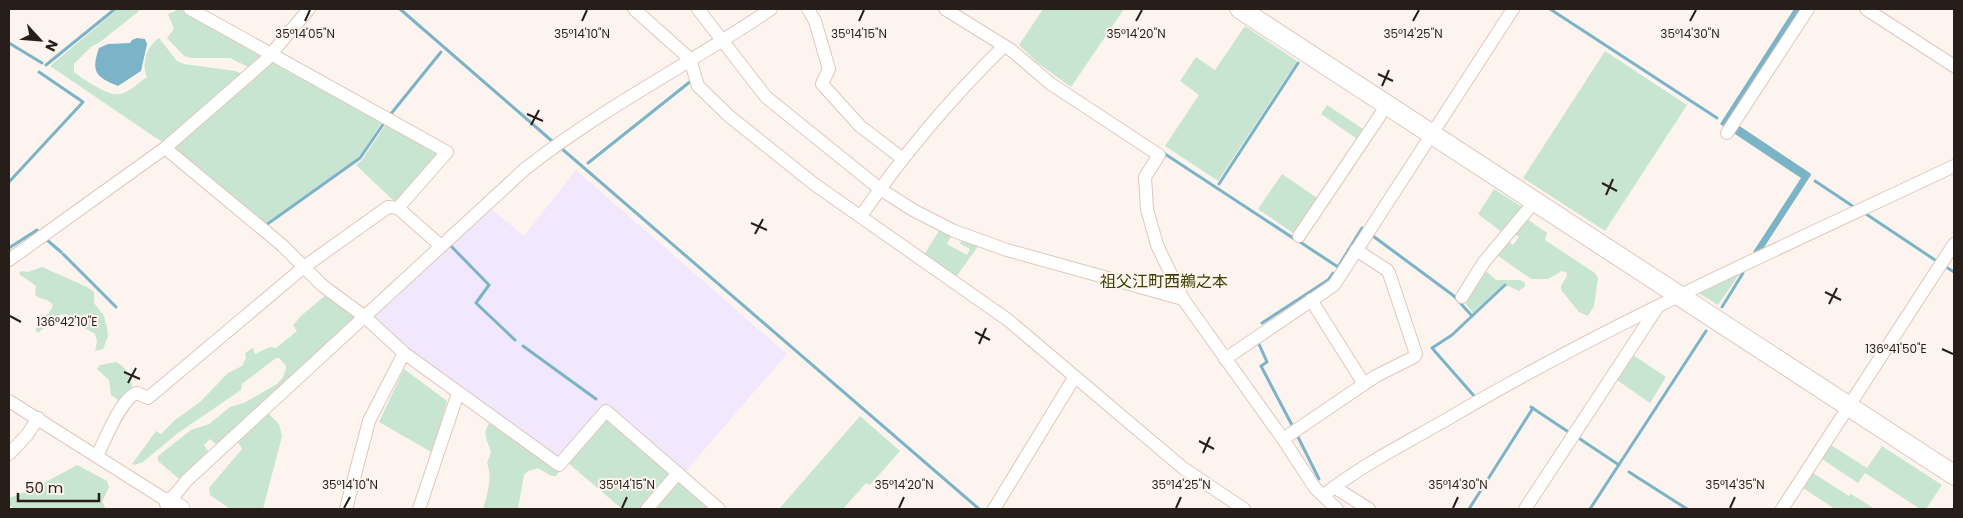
<svg xmlns="http://www.w3.org/2000/svg" width="1963" height="518" viewBox="0 0 1963 518" font-family="Poppins,'Noto Sans JP',sans-serif">
<style>
.industrial{fill:#f1e8fd}
.green{fill:#c8e5d2}
.water{fill:#7bb4c7}
.lines{fill:none;stroke-linecap:round;stroke-linejoin:round}
.stream{stroke:#7bb4c7;stroke-width:3}
.street-casing{stroke:#e0c7bc;stroke-width:14}
.secondary-casing{stroke:#e0c7bc;stroke-width:21}
.street{stroke:#fff;stroke-width:12}
.secondary{stroke:#fff;stroke-width:19}
.ticks{fill:none;stroke:#271e1a;stroke-width:2}
.labels{text-anchor:middle;dominant-baseline:central;stroke-width:4;stroke-linejoin:round;paint-order:stroke}
.quarter-label{font-size:16px;fill:#3b4001;stroke:#fef4ef}
.ticks-label{font-size:12px;text-anchor:middle;fill:#271e1a;stroke:#fef4ef;stroke-width:4;stroke-linejoin:round;paint-order:stroke}
</style>
<rect width="100%" height="100%" fill="#fef4ef"/>
<path class="industrial" d="M576,170L787,354L685,472L607,404L561,456L555,457L409,350L373,320L374,314L489,207L524,236Z"/>
<g class="green">
<path d="M118,9H139L138,12L100,42L91,47L74,64V72C83,79 109,97 120,94C129,92 137,84 144,79L147,77C141,64 147,46 159,38L177,61L184,64L235,71L242,74L162,142L50,66Z"/>
<path d="M180,9L263,55L250,68L230,58H191L184,56L167,38L174,29L168,14Z"/>
<path d="M1043,9H1124L1071,87L1039,64L1019,45Z"/>
<path d="M1245,26L1297,61L1218,181L1165,146L1199,95L1180,81L1196,57L1215,70Z"/>
<path d="M1605,51L1687,105L1605,231L1523,178Z"/>
<path d="M271,62H275L382,122L359,157L263,225L173,147Z"/>
<path d="M1327,105L1366,131L1360,141L1321,114Z"/>
<path d="M386,124L438,153L396,203L356,165L362,160Z"/>
<path d="M1282,174L1320,200L1296,235L1258,209Z"/>
<path d="M1494,189L1525,209L1504,234L1478,214Z"/>
<path d="M1527,219L1547,233L1545,240L1595,273L1598,278L1594,306L1588,316L1579,312L1561,290V286L1567,276V273L1562,271L1548,279H1531L1497,255L1507,240L1513,245L1519,237L1514,233Z"/>
<path d="M940,229L952,234L947,244L967,255L970,249L960,244L962,239L979,245L956,277L924,255Z"/>
<path d="M42,267L87,287L94,292V303L104,316L107,327L108,336L103,349L95,351L97,341L95,334L76,323L67,314L59,315L38,333L35,330L51,310L53,305C48,298 41,300 35,295L36,286L19,274L21,271L28,272Z"/>
<path d="M1487,272L1496,280H1520L1525,283V286L1519,291L1504,284L1473,313L1466,304L1467,297L1483,273Z"/>
<path d="M1740,273L1718,305L1695,291Z"/>
<path d="M327,294L357,315L218,446L210,439L204,445L209,453L182,478H178L158,461V456L191,430L209,424L230,407L244,403L277,384L283,377L286,369V366L279,358H276L242,384L241,390L178,433L143,462L134,465L132,464L156,431L161,434L175,420L200,402L228,373L242,366L246,358L245,353L253,348L255,354L270,347L276,348L297,331L293,325L302,315Z"/>
<path d="M1630,353L1666,377L1650,403L1614,378Z"/>
<path d="M116,362C126,367 130,375 132,386C129,393 126,398 118,400L111,395L109,380L97,369L100,365Z"/>
<path d="M404,369L447,401L433,453L379,422Z"/>
<path d="M267,412L279,424L282,436L263,509H230L210,495L209,488L242,449L238,442V438Z"/>
<path d="M860,416L900,451L870,485L866,483L843,509H779Z"/>
<path d="M607,418L672,473L644,509H622L567,462Z"/>
<path d="M491,421L559,472L556,476H551L538,468L528,471L524,475L518,509H483C487,495 493,477 487,463L491,452C487,439 481,433 491,421Z"/>
<path d="M1831,445L1867,468L1882,446L1942,485L1926,509H1920L1865,473L1858,483L1822,459Z"/>
<path d="M77,465L107,481L109,487L102,502L105,507L104,509H14L9,505V498L33,489Z"/>
<path d="M1813,473L1849,496L1851,494L1875,509H1835L1803,488Z"/>
<path d="M678,480L712,509H650Z"/>
</g>
<g class="water">
<path d="M1794,9H1805L1732,121L1810,173L1811,175L1761,252H1753L1801,178L1720,124Z"/>
<path d="M137,38L145,39L147,44L141,71L118,86C95,77 91,71 99,48L108,44L130,43L132,40Z"/>
</g>
<g class="lines">
<g class="stream">
<path d="M400,9L552,141"/>
<path d="M1550,9L1717,118"/>
<path d="M9,43L42,63"/>
<path d="M46,65L115,9"/>
<path d="M390,115L441,52"/>
<path d="M561,148L979,509"/>
<path d="M1162,152L1293,238"/>
<path d="M588,163L691,81"/>
<path d="M1815,181L1854,207"/>
<path d="M9,182L83,102L39,72"/>
<path d="M1219,184L1298,63"/>
<path d="M1866,214L1935,260"/>
<path d="M266,225L360,158L384,123"/>
<path d="M1373,236L1454,296L1472,316L1452,335L1432,348L1475,397"/>
<path d="M47,240L61,252"/>
<path d="M1300,242L1338,267L1362,228"/>
<path d="M450,245L489,285L476,303L515,340"/>
<path d="M9,248L37,230"/>
<path d="M63,254L116,307"/>
<path d="M1946,267L1954,272"/>
<path d="M1722,307L1743,273"/>
<path d="M1472,316L1505,285"/>
<path d="M1262,323L1328,280L1333,273"/>
<path d="M1258,342L1267,362L1261,366L1293,427"/>
<path d="M523,346L596,399"/>
<path d="M1531,407L1570,433"/>
<path d="M1296,433L1319,479"/>
<path d="M1577,437L1619,465"/>
<path d="M1629,472L1687,509"/>
<path d="M1469,509L1533,408"/>
<path d="M1590,509L1706,331"/>
</g>
<g class="street-casing">
<g id="street">
<path d="M190,9L447,152L398,208L441,246"/>
<path d="M634,9L690,59L698,86L729,116L814,184L1008,320L1183,468L1244,509"/>
<path d="M698,9L766,97L880,189L913,210L954,231L1007,250L1183,299"/>
<path d="M808,9L815,21L829,69L822,84L860,126L903,159"/>
<path d="M945,9L1011,50L1051,84L1159,155L1145,177L1147,209L1157,245L1183,299L1283,439L1315,488L1337,509"/>
<path d="M1866,9L1954,66"/>
<path d="M1727,133L1808,9"/>
<path d="M165,148L283,246L323,286L365,317L404,353L559,465L606,411L719,509"/>
<path d="M861,216C903,155 951,98 1004,46"/>
<path d="M1299,236L1387,105"/>
<path d="M9,260L165,148L266,60L309,9"/>
<path d="M1462,297L1484,262L1535,201"/>
<path d="M1311,300L1364,384"/>
<path d="M1225,359L1334,285L1513,9"/>
<path d="M9,401L169,502"/>
<path d="M1283,439L1376,376L1414,357L1416,354L1389,273L1387,270L1356,250"/>
<path d="M9,454L27,435L38,418"/>
<path d="M97,456C105,440 121,398 137,393L148,398L304,267L388,207L398,208"/>
<path d="M1334,487L1369,509"/>
<path d="M1324,495C1364,463 1412,440 1456,414C1616,320 1787,245 1954,166"/>
<path d="M167,508L169,502L187,480L525,169C602,108 690,64 771,9"/>
<path d="M346,509L369,421L404,353"/>
<path d="M419,509L458,393"/>
<path d="M647,509L678,473"/>
<path d="M994,509L1074,378"/>
<path d="M1525,509L1657,308"/>
<path d="M1782,509L1954,244"/>
</g>
</g>
<g class="secondary-casing">
<g id="secondary">
<path d="M1240,9L1954,475"/>
<path d="M169,502L180,509"/>
</g>
</g>
<use href="#street" class="street"/>
<use href="#secondary" class="secondary"/>
</g>
<path class="ticks" d="M305,21L310,10M582,21L587,10M859,21L864,10M1136,21L1142,10M1413,21L1419,10M1690,21L1696,10M1378,74L1393,81M1382,86L1389,70M527,114L543,121M531,125L539,110M1602,183L1617,191M1606,195L1613,179M751,223L767,230M755,234L763,219M1825,292L1841,300M1829,304L1837,288M10,316L21,322M975,332L990,340M979,344L986,328M1942,349L1953,354M124,372L140,379M128,383L136,368M1199,441L1214,449M1203,453L1210,437M344,508L350,497M622,508L627,497M899,508L904,497M1176,508L1181,497M1453,508L1458,497M1730,508L1735,497"/>
<g class="labels">
<g class="quarter-label">
<text x="1164" y="281">祖父江町西鵜之本</text>
</g>
</g>
<g class="ticks-label">
<text x="305" y="38">35°14'05"N</text>
<text x="582" y="38">35°14'10"N</text>
<text x="859" y="38">35°14'15"N</text>
<text x="1690" y="38">35°14'30"N</text>
<text x="1136" y="38">35°14'20"N</text>
<text x="1413" y="38">35°14'25"N</text>
<text x="67" y="326">136°42'10"E</text>
<text x="1896" y="353">136°41'50"E</text>
<text x="350" y="489">35°14'10"N</text>
<text x="627" y="489">35°14'15"N</text>
<text x="904" y="489">35°14'20"N</text>
<text x="1181" y="489">35°14'25"N</text>
<text x="1458" y="489">35°14'30"N</text>
<text x="1735" y="489">35°14'35"N</text>
</g>
<rect width="1963" height="518" fill="none" stroke="#271e1a" stroke-width="20"/>
<g transform="translate(40 40) rotate(116)" stroke="#fef4ef" stroke-width="4" paint-order="stroke">
<path d="M0-4L9 19L0 12L-9 19Z" fill="#271e1a"/>
<text y="-8" font-size="14" font-weight="bold" text-anchor="middle" fill="#271e1a">N</text>
</g>
<path d="M18 493v8h81v-8" fill="none" stroke="#271e1a" stroke-width="2.5"/>
<text x="25" y="493" font-size="15" fill="#271e1a" stroke="#fef4ef" stroke-width="4" paint-order="stroke">50 m</text>
</svg>
